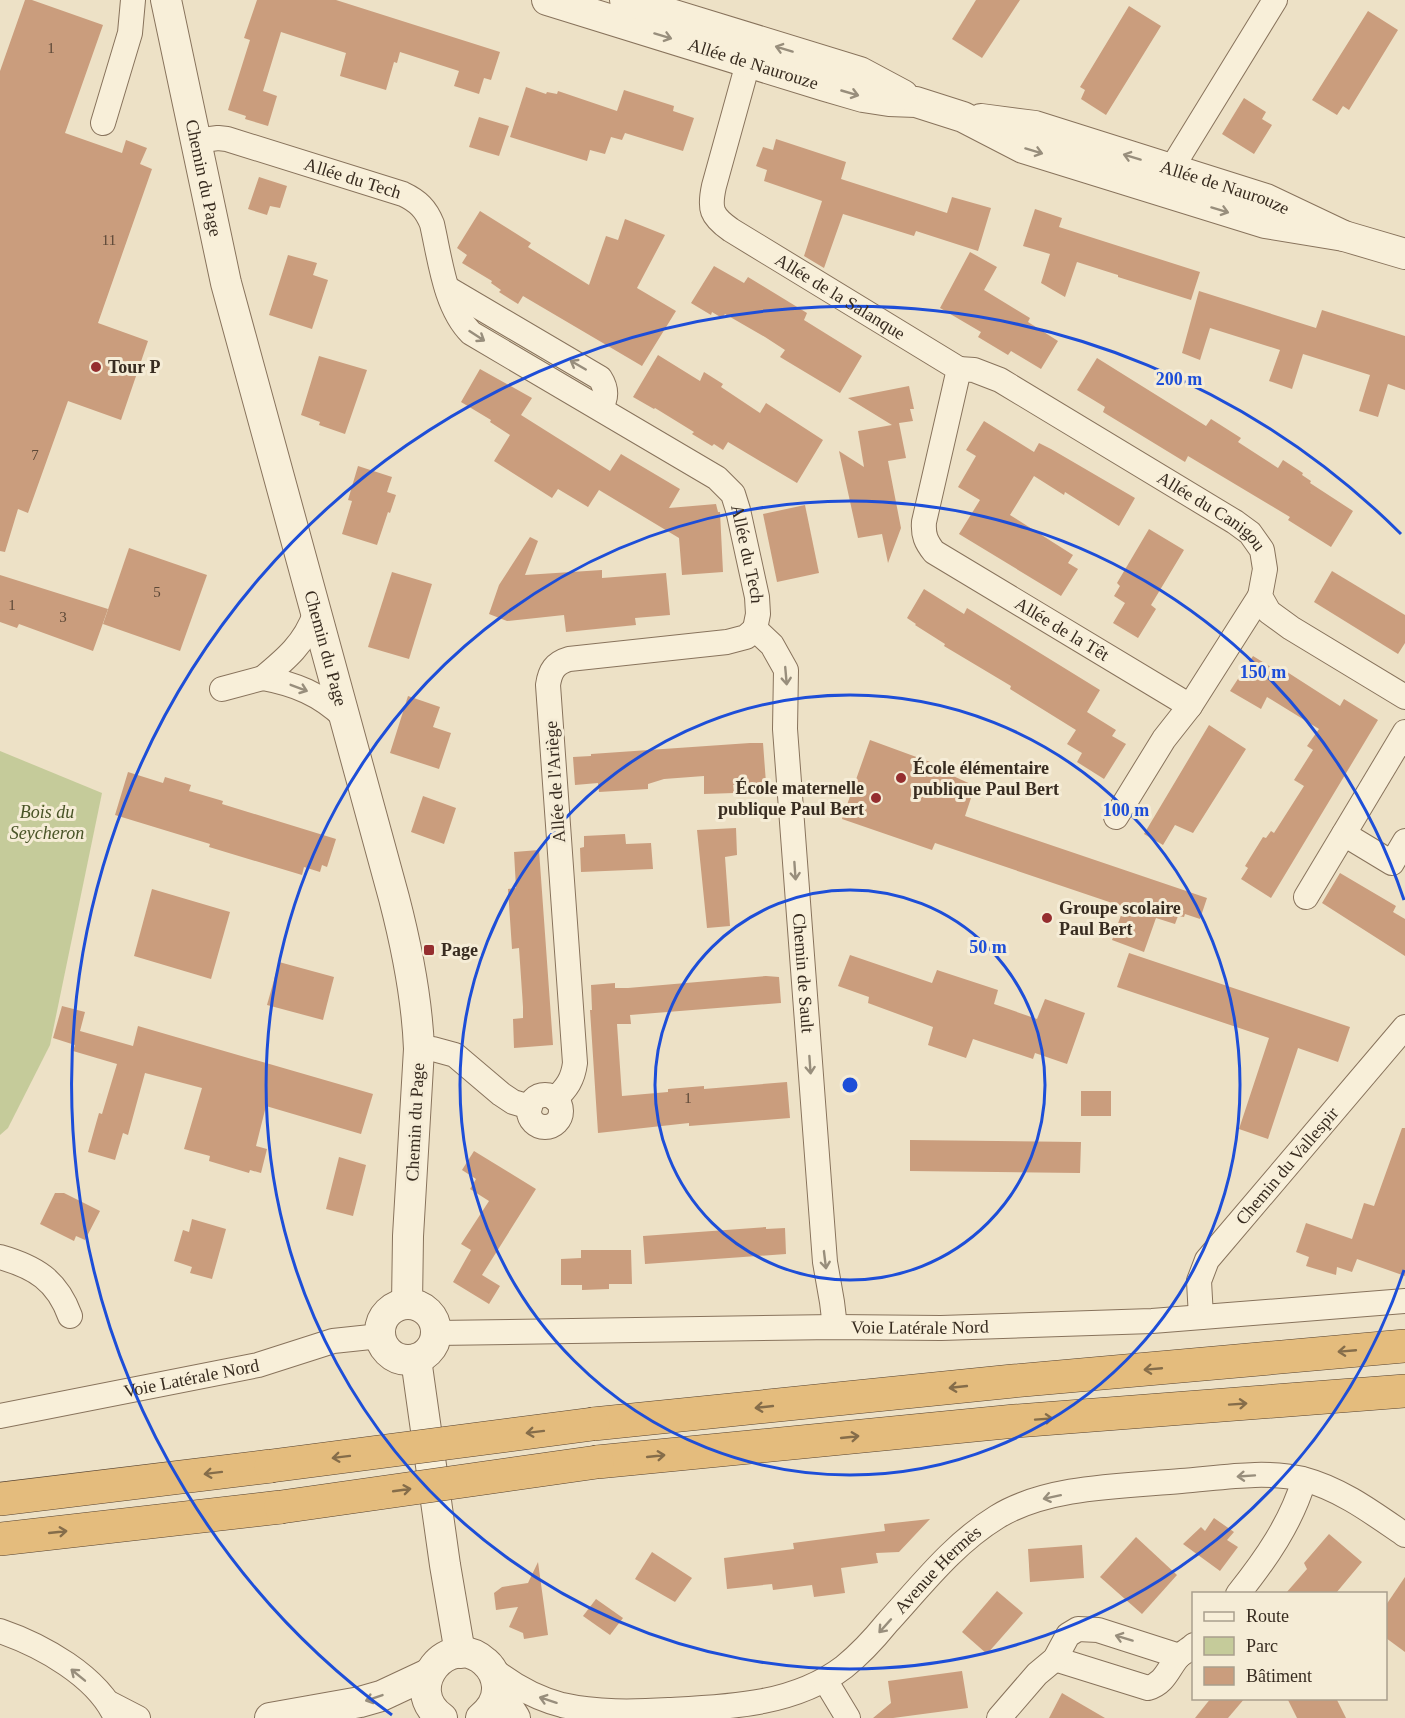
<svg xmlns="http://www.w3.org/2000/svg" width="1405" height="1718" viewBox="0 0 1405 1718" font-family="Georgia,serif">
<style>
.green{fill:#c5cb9a}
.building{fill:#ca9d7d}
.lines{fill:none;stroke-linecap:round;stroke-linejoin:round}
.minor-casing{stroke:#88735c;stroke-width:26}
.tertiary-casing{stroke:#88735c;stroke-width:32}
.trunk-casing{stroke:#564230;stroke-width:34}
.minor{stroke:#f8efd9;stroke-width:24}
.tertiary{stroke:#f8efd9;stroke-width:30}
.trunk{stroke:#e4bc7d;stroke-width:33}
.trunk-bridge-casing{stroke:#564230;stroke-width:34;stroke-linecap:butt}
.trunk-bridge{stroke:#e4bc7d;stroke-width:33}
.oneway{stroke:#988e7c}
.oneway2{stroke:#856d4a}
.ring{fill:none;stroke:#1d4ed8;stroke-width:3}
.poi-dot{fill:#952e2f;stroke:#f5ecd6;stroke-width:2}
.labels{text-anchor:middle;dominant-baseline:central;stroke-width:6;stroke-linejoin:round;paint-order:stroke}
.number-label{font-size:15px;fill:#5c4837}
.street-label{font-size:18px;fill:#382c20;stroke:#f5ecd6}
.poi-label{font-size:18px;font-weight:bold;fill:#382c20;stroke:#f5ecd6;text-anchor:start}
.park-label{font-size:18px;font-style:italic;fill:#495427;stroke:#f5ecd6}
.centre{fill:#1d4ed8;stroke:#f5ecd6;stroke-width:3}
.ring-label{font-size:18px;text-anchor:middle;font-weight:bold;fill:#1d4ed8;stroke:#f5ecd6;stroke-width:6;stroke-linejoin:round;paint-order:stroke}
</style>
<rect width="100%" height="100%" fill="#ede1c6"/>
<path class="green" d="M0,751L102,793L50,1045L8,1128L0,1135Z"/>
<g class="building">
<path d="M25,0H32L103,25L65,133L122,153L126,140L147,148L140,164L152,169L98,323L148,341L121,420L68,401L28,513L18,509L5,552L0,551V71Z"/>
<path d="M257,0H336L500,52L491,80L484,78L479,94L454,86L459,71L400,52L397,63L394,62L386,90L340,76L346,53L281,32L263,91L277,96L268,126L245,119L246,116L228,110L250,40L244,38Z"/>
<path d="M976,0H1020L982,58L952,39Z"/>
<path d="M1129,6L1161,26L1106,115L1081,99L1085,90L1080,87Z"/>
<path d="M1368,11L1398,30L1349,110L1343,106L1337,115L1312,100Z"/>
<path d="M526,87L546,94L547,92L557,94L558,91L617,111L624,90L674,106L673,111L694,118L683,151L625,133L622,140L611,137L605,154L590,150L587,161L510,137Z"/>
<path d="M1244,98L1266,112L1262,119L1272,125L1254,154L1222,134Z"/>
<path d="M479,117L509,126L499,156L469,147Z"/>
<path d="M776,139L846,162L841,179L947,213L952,197L991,208L978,251L916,231L914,236L843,214L824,268L804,256L822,201L764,181L767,170L756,166L763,147L773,150Z"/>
<path d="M259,177L287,186L280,208L270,206L267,215L248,209Z"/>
<path d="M1035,209L1062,218L1059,227L1200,272L1191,300L1118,277V275L1077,262L1065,297L1041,283L1050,254L1023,246Z"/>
<path d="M480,211L531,243L528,247L589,285L606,236L618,240L625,219L665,235L637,288L676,311L642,366L523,296L518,304L499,292L501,290L491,283L492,281L462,263L467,255L457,248Z"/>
<path d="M970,252L997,267L984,290L1030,318L1028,322L1058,341L1041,369L1011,351L1008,355L978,337L981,332L940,308Z"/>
<path d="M288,255L317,263L313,275L328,280L312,329L269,315Z"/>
<path d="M714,266L744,283L748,277L807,313L804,320L862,356L840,393L780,357L785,350L765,337L725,314L722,318L712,312L711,315L691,303Z"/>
<path d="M1199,291L1316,328L1322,310L1405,336V390L1388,384L1378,417L1359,411L1370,375L1303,354L1292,389L1269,381L1280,350L1210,328L1200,360L1182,353Z"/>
<path d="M658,355L700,381L704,372L723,384L721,387L760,413L766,403L823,440L797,483L728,442L723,450L714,444L712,446L692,434L694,432L655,408L654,409L633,397Z"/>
<path d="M319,356L367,370L345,434L319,425L320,422L301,415Z"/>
<path d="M1097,358L1206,426L1211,419L1219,424L1241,438L1238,442L1278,468L1283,460L1303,473L1302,475L1311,481L1310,483L1353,511L1331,547L1288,520L1290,517L1188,456L1185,462L1103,412L1105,407L1077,390Z"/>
<path d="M480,369L532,398L521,415L610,471L621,454L680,489L669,508L716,504L718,512H720L723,572L682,575L679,538L599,490L588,507L558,489L552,498L494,461L510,435L490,422L491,420L461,402Z"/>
<path d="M909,386L914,409H910L913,421L899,423L906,458L888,461L901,528L888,563L882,534L858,538L839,451L864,467L858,431L892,425L848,398Z"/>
<path d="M984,421L1034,452L1039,443L1051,449L1135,498L1119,526L1065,492L1064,495L1034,476L1010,515L1073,555L1068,563L1078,569L1061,596L959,534L980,500L958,487L976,456L966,450Z"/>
<path d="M358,466L392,477L387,492L396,495L390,513L388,512L377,545L342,534L352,501L348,500Z"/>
<path d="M805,505L819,573L777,582L763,514Z"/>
<path d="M1149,529L1184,550L1151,605L1156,609L1138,638L1113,623L1125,603L1114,596L1120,586L1117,583Z"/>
<path d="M530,537L538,541L525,575L602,570V578L666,573L670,615L635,618L636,625L566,632L564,615L507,621L489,614L499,585Z"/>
<path d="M129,548L207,575L180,651L103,624Z"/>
<path d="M1332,571L1405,615V643L1398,654L1314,602Z"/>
<path d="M392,572L432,584L409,659L368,647Z"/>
<path d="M0,575L108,609L93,651L19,624L17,628L0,622Z"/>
<path d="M924,589L964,614L967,608L1100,690L1087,712L1116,730L1112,736L1126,744L1104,779L1077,762L1082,753L1067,744L1076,730L1010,689L1011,686L944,646L945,644L915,625L916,624L907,618Z"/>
<path d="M1253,656L1282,674L1284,670L1340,706L1344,699L1378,720L1271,898L1241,879L1248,868L1245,866L1263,837L1266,838L1271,831L1274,833L1304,786L1294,780L1313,750L1307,746L1319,729L1267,697L1261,709L1230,691Z"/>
<path d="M408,696L440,707L433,727L451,733L439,769L390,753Z"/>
<path d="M1209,725L1246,749L1193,833L1175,825L1163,845L1144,834Z"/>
<path d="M870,740L941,766L940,770L975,786L965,816L1207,898L1200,919L1185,914L1184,917L1178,916L1175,924L1156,918L1144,952L1112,940L1124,907L935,843L932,850L842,819Z"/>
<path d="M750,743H763L766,783L733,785L734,793L704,794V776L664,779L648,784V789L599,792L598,783L575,785L573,757L591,756V754Z"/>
<path d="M128,772L163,783L165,777L191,785L189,791L223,801L222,804L336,839L327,867L322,865L320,872L304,867L302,875L209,847L210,844L115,815Z"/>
<path d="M423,796L456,808L444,844L411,832Z"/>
<path d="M736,828L737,855L725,857L730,926L707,928L697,830Z"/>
<path d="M625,834L626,844L651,843L653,869L581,872L580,848L584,847V836Z"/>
<path d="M539,850L553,1045L514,1048L513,1019L523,1018V1007L519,948L512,949L508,889L516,888L514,852Z"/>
<path d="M1340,873L1396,906L1393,912L1405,919V956L1322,903Z"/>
<path d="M152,889L230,912L211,979L134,956Z"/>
<path d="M1129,953L1350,1027L1338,1062L1298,1048L1268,1139L1239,1129L1269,1038L1117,987Z"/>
<path d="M850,955L932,983L937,970L998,990L994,1004L1037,1019L1045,999L1085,1013L1067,1064L1035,1053L1033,1059L973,1039L966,1058L928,1045L933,1027L868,1003L869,997L838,986Z"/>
<path d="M279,962L334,977L323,1020L267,1005Z"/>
<path d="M766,976L779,977L781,1003L630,1015L631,1024H617L622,1096L668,1092V1089L704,1086V1089L787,1082L790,1118L689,1126V1123L598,1133L590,1010H592L591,985L615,983V988H628Z"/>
<path d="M62,1006L85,1012L80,1031L133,1046L138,1026L373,1094L361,1134L266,1106L256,1146L267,1149L261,1173L250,1170L249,1173L209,1161L210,1156L184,1149L202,1088L145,1073L128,1135L123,1133L115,1160L88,1152L99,1113L102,1114L117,1064L73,1051L75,1045L53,1038Z"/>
<rect x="1081" y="1091" width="30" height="25"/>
<path d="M1402,1128H1405V1276L1357,1259L1352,1272L1337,1267L1336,1275L1306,1266L1309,1257L1296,1252L1306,1223L1352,1239L1364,1203L1374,1206Z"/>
<path d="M910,1140L1081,1142L1080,1173L910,1171Z"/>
<path d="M474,1151L536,1189L482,1275L500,1286L489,1304L453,1282L471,1250L461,1244L489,1201L470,1189L476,1179L462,1170Z"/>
<path d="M339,1157L366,1165L353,1216L326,1209Z"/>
<path d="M55,1193H64L100,1211L85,1240L76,1236L74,1241L40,1224Z"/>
<path d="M192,1219L226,1229L212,1279L190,1273L192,1267L174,1261L183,1230L189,1232Z"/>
<path d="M766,1227V1229L785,1228L786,1254L645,1264L643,1236Z"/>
<path d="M581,1250H631L632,1284H609V1289L582,1290V1285H561V1259L581,1258Z"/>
<path d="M1214,1518L1234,1532L1227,1540L1238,1547L1220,1571L1183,1544L1201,1527L1205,1531Z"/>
<path d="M930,1519L899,1552L876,1553L878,1563L841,1568L845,1593L814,1597L812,1585L773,1590L772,1584L727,1589L724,1558L794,1549L793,1543L885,1531L884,1524Z"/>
<path d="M1329,1534L1362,1562L1336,1593H1286L1307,1569L1304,1563Z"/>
<path d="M1136,1537L1177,1575L1142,1614L1100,1577Z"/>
<path d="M1082,1545L1084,1578L1030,1582L1028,1549Z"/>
<path d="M652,1552L692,1578L675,1602L635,1579Z"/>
<path d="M538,1562L548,1635L524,1639L523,1633L509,1627L518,1607L496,1610L494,1593L502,1587L528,1583Z"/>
<path d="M1405,1577V1652L1386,1638V1605Z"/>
<path d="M997,1591L1023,1613L987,1654L962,1632Z"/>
<path d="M596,1599L623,1618L610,1635L583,1616Z"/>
<path d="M962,1671L968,1708L893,1718H873L891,1703L888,1681Z"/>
<path d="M1062,1693L1105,1718H1049Z"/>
<path d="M1211,1698H1245L1228,1718H1195Z"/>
<path d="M1287,1698H1336L1346,1718H1297Z"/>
</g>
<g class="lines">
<g class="minor-casing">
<g id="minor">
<path id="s1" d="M753,45L714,186C709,209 711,216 731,230L959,369L924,522C923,535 926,542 934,552L1190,706"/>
<path d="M103,123L130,33L133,0"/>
<path id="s2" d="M195,141L218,138L227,139L403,194C418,201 426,209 432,224C440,259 445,307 471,333L717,478L733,494L738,510L757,597L758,614L755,629"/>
<path d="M1162,184L1275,0"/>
<path d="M447,288L600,378C607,389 607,398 600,408"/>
<path id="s3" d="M959,369L974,370L1000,380L1235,522L1250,533L1262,550L1265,569L1260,596L1269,612L1291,628L1405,697"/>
<path d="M315,614C305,643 286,659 263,678C295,684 320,694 344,717"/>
<path id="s4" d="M755,629L772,645L786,670L785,729L825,1262L832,1302L835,1327"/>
<path d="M222,689L263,678"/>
<path d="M1116,817L1164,739L1190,706L1260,596"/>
<path d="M1344,834L1392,863L1405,841"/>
<path d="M1306,897L1405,732"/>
<path d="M419,1049H433L455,1055L501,1094L513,1102L530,1107"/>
<circle cx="545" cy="1111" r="16"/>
<path d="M555,1099C567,1088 573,1079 575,1063L548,685C550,671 555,663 569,659L727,642L746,637L755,629"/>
<path d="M0,1257C35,1267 57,1280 70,1316"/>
<path id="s5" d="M1201,1317L1199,1281L1207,1260L1405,1027"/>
<path id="s6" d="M436,1333L835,1327L941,1328L1152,1321L1405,1301"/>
<path id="s7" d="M0,1416L258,1365L333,1341L380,1336"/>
<path d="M1238,1594C1266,1559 1291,1523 1304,1480"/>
<path d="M0,1631C41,1645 98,1676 116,1718"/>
<path d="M1055,1659L1148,1688C1165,1683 1168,1669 1178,1657C1182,1653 1189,1650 1194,1645"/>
<path id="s8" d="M490,1667C512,1685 535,1698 562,1705C597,1713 634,1712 669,1710C729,1707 794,1705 844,1667C860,1654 874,1639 887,1623C921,1586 953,1544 997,1517C1047,1486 1123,1486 1181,1481C1220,1478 1263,1470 1303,1479C1341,1489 1373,1513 1405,1535"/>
<path d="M825,1680L848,1718"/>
<path d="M109,1703L138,1718"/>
<path d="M999,1718L1037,1674L1055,1659L1068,1635L1078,1629L1098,1630L1179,1656"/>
</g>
</g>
<g class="tertiary-casing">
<g id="tertiary">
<path id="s9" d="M166,0L226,283L394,898C407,948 417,998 419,1049L408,1236L407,1304"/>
<path id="s10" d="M547,0L825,86L863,97L889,101L916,102L963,117L1023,148L1265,223L1344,236"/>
<path d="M625,0L860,72L903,95"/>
<path id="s11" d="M981,119L1035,126L1266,199L1344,236L1405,254"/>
<circle cx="408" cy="1332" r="28"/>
<path d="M416,1359L445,1565L460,1653"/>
<path d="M497,1690L515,1718"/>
<path d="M270,1718L360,1702L381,1696L428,1674"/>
<path d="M442,1718C400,1688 449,1629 485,1662C492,1668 496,1676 497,1686C498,1700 491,1710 481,1718"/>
</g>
</g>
<g class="trunk-casing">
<g id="trunk">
<path d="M593,1424L1013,1381L1405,1346"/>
<path d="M597,1462L1015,1421L1405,1391"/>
<path d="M0,1499L271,1466"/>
<path d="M0,1539L281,1507"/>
</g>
</g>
<use href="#minor" class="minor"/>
<use href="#tertiary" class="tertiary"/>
<use href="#trunk" class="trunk"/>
<g class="trunk-bridge-casing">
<g id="trunk-bridge">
<path d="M271,1466L593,1424"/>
<path d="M281,1507L597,1462"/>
</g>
</g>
<use href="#trunk-bridge" class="trunk-bridge"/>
</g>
<defs><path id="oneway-shaft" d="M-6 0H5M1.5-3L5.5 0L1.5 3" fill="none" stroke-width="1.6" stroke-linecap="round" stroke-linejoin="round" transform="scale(1.5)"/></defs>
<g class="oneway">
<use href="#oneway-shaft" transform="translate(663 36) rotate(17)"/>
<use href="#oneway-shaft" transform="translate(784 49) rotate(-163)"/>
<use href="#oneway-shaft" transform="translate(850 93) rotate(16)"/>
<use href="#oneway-shaft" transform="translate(1034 151) rotate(17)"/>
<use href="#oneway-shaft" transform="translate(1132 157) rotate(-163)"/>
<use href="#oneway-shaft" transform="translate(1220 210) rotate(17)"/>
<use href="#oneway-shaft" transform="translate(477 336) rotate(33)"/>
<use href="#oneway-shaft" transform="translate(578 365) rotate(-150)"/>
<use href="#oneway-shaft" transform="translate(786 676) rotate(85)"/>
<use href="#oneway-shaft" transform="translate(299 688) rotate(21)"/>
<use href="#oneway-shaft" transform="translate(795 871) rotate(86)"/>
<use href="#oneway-shaft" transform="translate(810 1065) rotate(86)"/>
<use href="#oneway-shaft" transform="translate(825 1260) rotate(83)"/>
<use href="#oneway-shaft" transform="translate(1246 1476) rotate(176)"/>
<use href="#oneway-shaft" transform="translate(1052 1497) rotate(168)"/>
<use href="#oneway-shaft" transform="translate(885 1626) rotate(132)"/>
<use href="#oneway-shaft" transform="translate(1124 1638) rotate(-163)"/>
<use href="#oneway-shaft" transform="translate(78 1675) rotate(-141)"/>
<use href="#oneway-shaft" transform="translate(374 1698) rotate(161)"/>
<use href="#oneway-shaft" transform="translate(548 1700) rotate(-162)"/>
</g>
<g class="oneway2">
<use href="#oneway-shaft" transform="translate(1347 1351) rotate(175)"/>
<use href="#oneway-shaft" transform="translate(1153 1369) rotate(175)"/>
<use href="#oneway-shaft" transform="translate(958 1387) rotate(174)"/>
<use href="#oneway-shaft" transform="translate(1238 1404) rotate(-4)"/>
<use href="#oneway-shaft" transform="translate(764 1407) rotate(174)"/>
<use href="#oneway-shaft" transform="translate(1044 1419) rotate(-4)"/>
<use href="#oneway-shaft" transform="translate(535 1432) rotate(173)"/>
<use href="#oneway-shaft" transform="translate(850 1437) rotate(-6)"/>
<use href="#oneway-shaft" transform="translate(656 1456) rotate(-6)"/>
<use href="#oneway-shaft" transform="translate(341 1457) rotate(173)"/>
<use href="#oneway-shaft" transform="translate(213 1473) rotate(173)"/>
<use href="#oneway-shaft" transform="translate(402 1490) rotate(-8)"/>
<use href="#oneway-shaft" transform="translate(58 1532) rotate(-6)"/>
</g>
<g class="ring">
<circle cx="850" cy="1085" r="195"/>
<circle cx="850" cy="1085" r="390"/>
<path d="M1404 1270A584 584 0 1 1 1404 900"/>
<path d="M392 1715A779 779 0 1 1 1401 534"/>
</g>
<g class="poi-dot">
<circle cx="96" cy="367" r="6"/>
<circle cx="901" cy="778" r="6"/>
<circle cx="876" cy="798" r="6"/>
<circle cx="1047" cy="918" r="6"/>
<rect x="423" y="944" width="12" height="12" rx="3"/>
</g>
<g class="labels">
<g class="number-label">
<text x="51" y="48">1</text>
<text x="109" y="240">11</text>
<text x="35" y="455">7</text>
<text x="157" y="592">5</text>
<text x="12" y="605">1</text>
<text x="63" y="617">3</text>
<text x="688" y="1098">1</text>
</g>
<g class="street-label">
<text stroke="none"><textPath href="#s10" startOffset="216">Allée de Naurouze</textPath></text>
<text stroke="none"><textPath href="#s9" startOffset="182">Chemin du Page</textPath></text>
<text stroke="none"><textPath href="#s2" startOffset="164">Allée du Tech</textPath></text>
<text stroke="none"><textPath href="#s11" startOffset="254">Allée de Naurouze</textPath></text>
<text stroke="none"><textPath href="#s1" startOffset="326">Allée de la Salanque</textPath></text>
<text stroke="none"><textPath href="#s3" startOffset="292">Allée du Canigou</textPath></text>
<text stroke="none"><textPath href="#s2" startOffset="747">Allée du Tech</textPath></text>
<text stroke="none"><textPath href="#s1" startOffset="804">Allée de la Têt</textPath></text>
<text stroke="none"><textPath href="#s9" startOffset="668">Chemin du Page</textPath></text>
<text transform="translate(555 782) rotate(-94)">Allée de l'Ariège</text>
<text stroke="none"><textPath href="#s4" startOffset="356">Chemin de Sault</textPath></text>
<text transform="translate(415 1122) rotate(-87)">Chemin du Page</text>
<text stroke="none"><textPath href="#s5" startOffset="182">Chemin du Vallespir</textPath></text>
<text stroke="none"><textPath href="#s6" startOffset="484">Voie Latérale Nord</textPath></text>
<text stroke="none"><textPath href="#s7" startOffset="195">Voie Latérale Nord</textPath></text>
<text stroke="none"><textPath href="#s8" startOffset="508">Avenue Hermès</textPath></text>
</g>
<g class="poi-label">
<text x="108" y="367">Tour P</text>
<text x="913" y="768">École élémentaire<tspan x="913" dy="21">publique Paul Bert</tspan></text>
<text x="864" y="788" text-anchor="end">École maternelle<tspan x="864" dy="21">publique Paul Bert</tspan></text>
<text x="1059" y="908">Groupe scolaire<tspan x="1059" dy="21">Paul Bert</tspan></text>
<text x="441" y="950">Page</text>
</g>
<g class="park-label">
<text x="47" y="812">Bois du<tspan x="47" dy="21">Seycheron</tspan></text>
</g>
</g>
<circle cx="850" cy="1085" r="9" class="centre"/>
<g class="ring-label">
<text x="1179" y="385">200 m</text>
<text x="1263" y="678">150 m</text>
<text x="1126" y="816">100 m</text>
<text x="988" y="953">50 m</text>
</g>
<rect x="1192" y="1592" width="195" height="108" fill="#f5ecd6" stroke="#a99f8d" stroke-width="1.5"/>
<rect x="1204" y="1612" width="30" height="9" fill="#f8efd9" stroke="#a99f8d" stroke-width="1.5"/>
<text x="1246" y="1622" font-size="18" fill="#382c20">Route</text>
<rect x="1204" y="1637" width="30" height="18" fill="#c5cb9a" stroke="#a99f8d" stroke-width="1.5"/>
<text x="1246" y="1652" font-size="18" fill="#382c20">Parc</text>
<rect x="1204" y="1667" width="30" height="18" fill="#ca9d7d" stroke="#a99f8d" stroke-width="1.5"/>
<text x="1246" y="1682" font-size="18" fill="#382c20">Bâtiment</text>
</svg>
